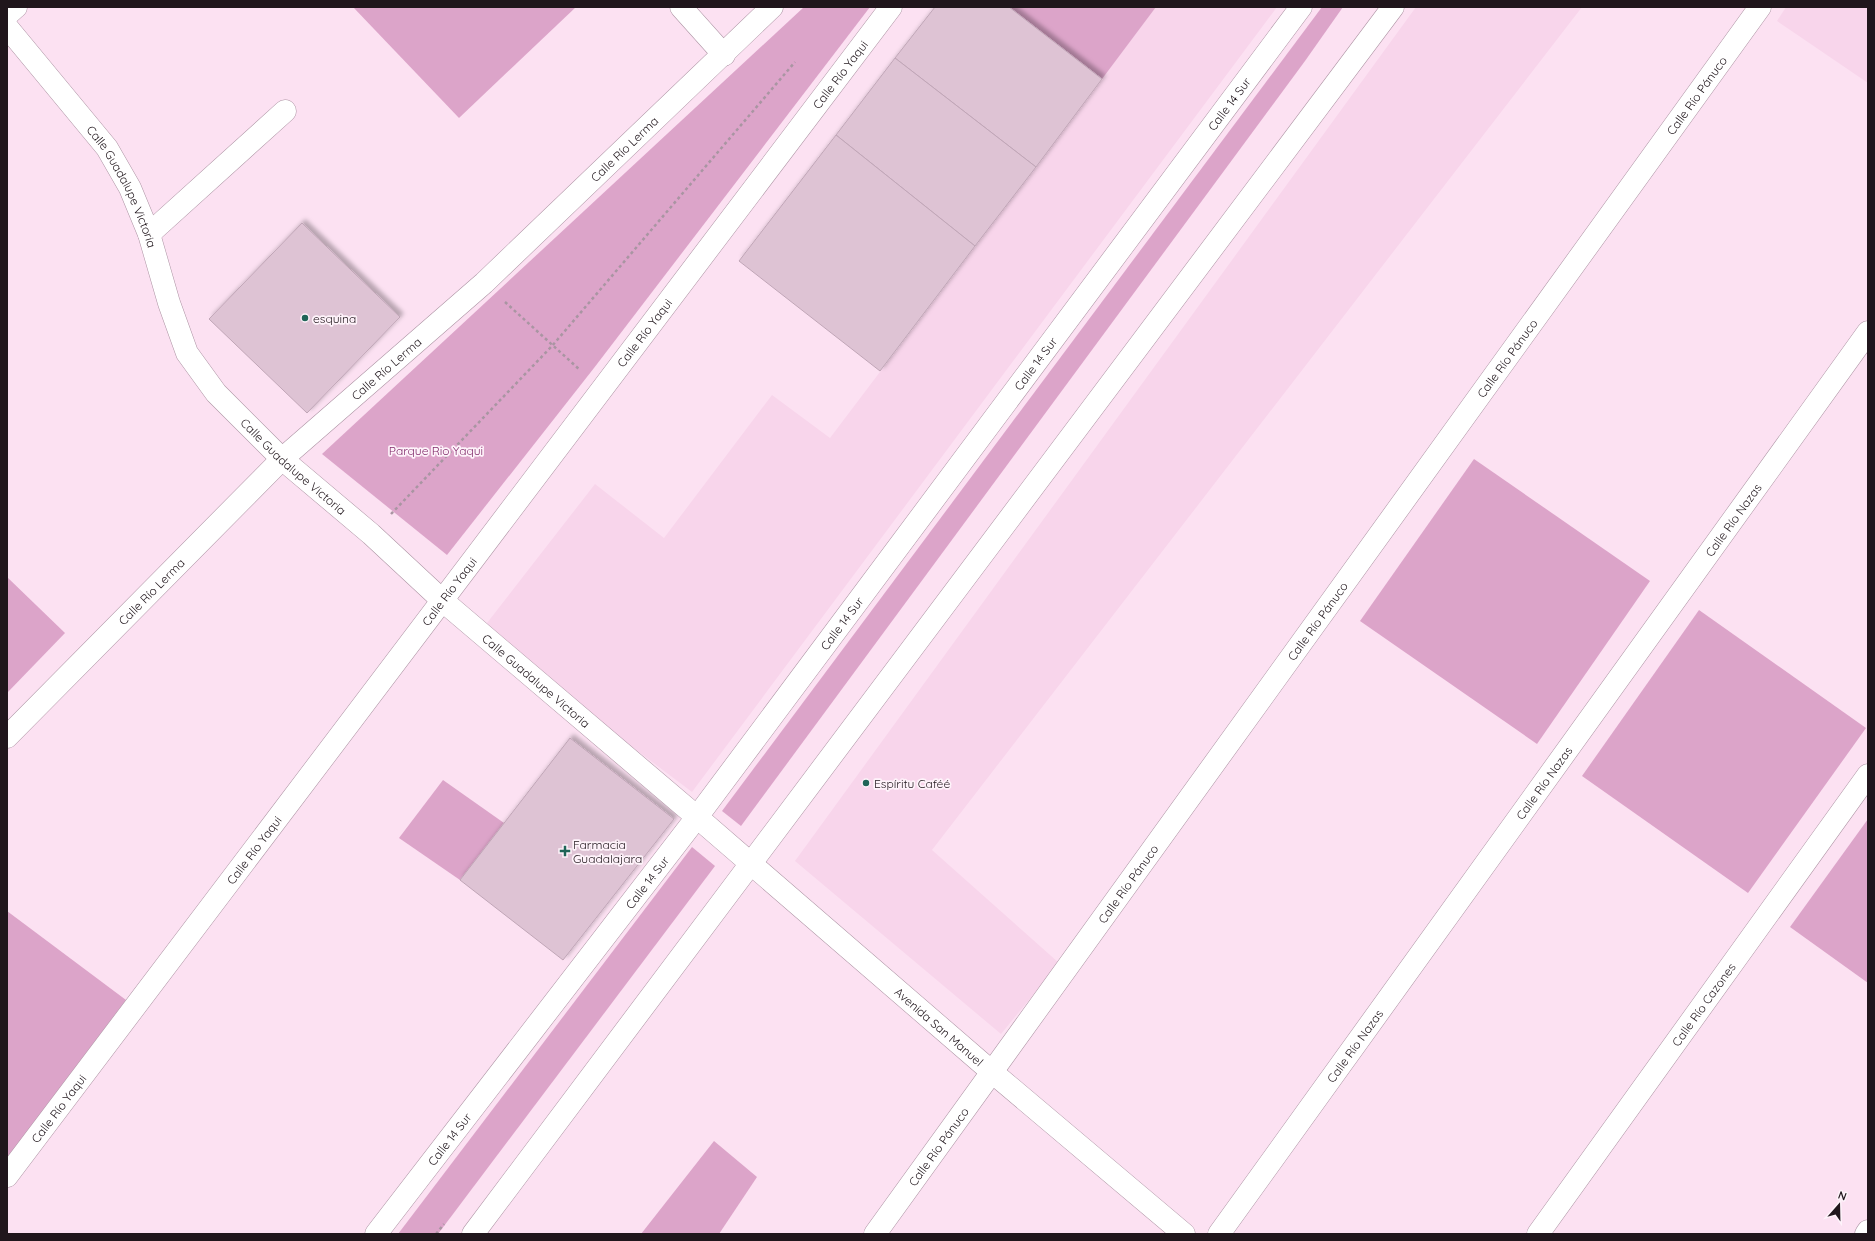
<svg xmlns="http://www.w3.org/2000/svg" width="1875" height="1241" viewBox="0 0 1875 1241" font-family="Quicksand,sans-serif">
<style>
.built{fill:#f8d5eb}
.green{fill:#dca4c9}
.building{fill:#dec3d4;stroke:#c0a6b7;filter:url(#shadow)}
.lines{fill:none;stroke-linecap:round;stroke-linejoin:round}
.street-casing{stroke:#ad94a4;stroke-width:23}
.secondary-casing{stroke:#ad94a4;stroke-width:23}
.path{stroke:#a995a2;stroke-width:2.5;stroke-dasharray:3 3;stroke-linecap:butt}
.street{stroke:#fff;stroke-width:22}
.secondary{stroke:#fff;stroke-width:22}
.poi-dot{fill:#1f6457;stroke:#fef3fa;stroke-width:1.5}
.labels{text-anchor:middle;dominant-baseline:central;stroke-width:3.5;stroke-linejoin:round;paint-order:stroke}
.street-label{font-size:12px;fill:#20161c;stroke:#fef3fa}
.poi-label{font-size:12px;fill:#20161c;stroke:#fef3fa;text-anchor:start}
.park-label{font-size:12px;fill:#822d6c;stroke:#fef3fa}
</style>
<defs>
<filter id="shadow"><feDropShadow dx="3.5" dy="-3.5" stdDeviation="2" flood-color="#0004"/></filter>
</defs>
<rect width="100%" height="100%" fill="#fce1f2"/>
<g class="built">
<path d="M1156,7H1277L692,792L480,632L595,484L664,538L772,395L830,438Z"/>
<path d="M1416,7H1582L932,850L1059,963L1001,1034L795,861Z"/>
<path d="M1786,7H1868V83L1777,21Z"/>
</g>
<g class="green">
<path d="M353,7H576L459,118Z"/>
<path d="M804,7H870L594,368L447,555L322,454Z"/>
<path d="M1009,7H1156L1102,79Z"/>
<path d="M1322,7H1343L1305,61L741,826L722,811Z"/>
<path d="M1474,459L1650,581L1537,744L1360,621Z"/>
<path d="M7,577L65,633L7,693Z"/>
<path d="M1699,610L1866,728L1748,893L1582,776Z"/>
<path d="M443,780L504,823L460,880L399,838Z"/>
<path d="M1868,819V983L1790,927Z"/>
<path d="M692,847L715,866L438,1234H398Z"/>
<path d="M7,911L126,1000L7,1158Z"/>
<path d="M714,1141L757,1177L719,1234H641Z"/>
</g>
<g class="building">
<path d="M935,7H1009L1102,79L1036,167L895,58Z"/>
<path d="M895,58L1036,167L975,246L836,135Z"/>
<path d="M836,135L975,246L880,371L739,261Z"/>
<path d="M302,223L400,317L307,413L209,319Z"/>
<path d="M570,738L674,819L563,960L460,880Z"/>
</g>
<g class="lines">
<g class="street-casing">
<g id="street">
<path d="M681,7L724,55"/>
<path d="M7,15L16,7"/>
<path id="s1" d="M7,27L107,148L130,188L149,234L169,303L187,353L216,393L282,459L371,534L443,601L697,817L992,1072L1184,1234"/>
<path d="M149,234L285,111"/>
<path id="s2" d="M7,737L282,459L484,283L772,7"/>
<path id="s3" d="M7,1176C302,787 595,396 891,7"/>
<path id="s4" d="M875,1234L1760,7"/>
<path id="s5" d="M1219,1234L1868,332"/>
<path id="s6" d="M1538,1234L1868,775"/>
<path d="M1866,1234L1868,1231"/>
</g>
</g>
<g class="secondary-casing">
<g id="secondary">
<path id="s7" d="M376,1234L697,817L1301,7"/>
<path d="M473,1234L1393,7"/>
</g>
</g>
<g class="path">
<path d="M505,302L580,370"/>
<path d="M391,514L552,346L795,62"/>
<path d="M436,1234L444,1224"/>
</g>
<use href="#street" class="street"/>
<use href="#secondary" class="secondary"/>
</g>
<g class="poi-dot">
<circle cx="305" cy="318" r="4"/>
<circle cx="866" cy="783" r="4"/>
<path d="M563 845h4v4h4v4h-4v4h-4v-4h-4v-4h4z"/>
</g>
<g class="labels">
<g class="street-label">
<text stroke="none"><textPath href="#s3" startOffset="1381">Calle Río Yaqui</textPath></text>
<text stroke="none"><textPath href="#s4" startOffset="1404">Calle Río Pánuco</textPath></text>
<text stroke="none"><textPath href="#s7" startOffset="1416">Calle 14 Sur</textPath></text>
<text stroke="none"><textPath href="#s2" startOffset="853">Calle Río Lerma</textPath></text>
<text stroke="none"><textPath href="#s1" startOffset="198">Calle Guadalupe Victoria</textPath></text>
<text stroke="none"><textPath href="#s3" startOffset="1057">Calle Río Yaqui</textPath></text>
<text stroke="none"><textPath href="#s4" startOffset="1080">Calle Río Pánuco</textPath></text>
<text stroke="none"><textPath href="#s7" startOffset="1092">Calle 14 Sur</textPath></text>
<text stroke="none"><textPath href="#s2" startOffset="529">Calle Río Lerma</textPath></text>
<text stroke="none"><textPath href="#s1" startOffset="534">Calle Guadalupe Victoria</textPath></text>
<text stroke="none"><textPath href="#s5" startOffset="880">Calle Río Nazas</textPath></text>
<text stroke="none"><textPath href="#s2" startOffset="205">Calle Río Lerma</textPath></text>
<text stroke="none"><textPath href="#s3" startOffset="733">Calle Río Yaqui</textPath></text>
<text stroke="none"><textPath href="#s4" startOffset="756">Calle Río Pánuco</textPath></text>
<text stroke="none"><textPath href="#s7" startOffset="768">Calle 14 Sur</textPath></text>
<text stroke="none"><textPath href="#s1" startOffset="858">Calle Guadalupe Victoria</textPath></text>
<text stroke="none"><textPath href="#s5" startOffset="556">Calle Río Nazas</textPath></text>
<text stroke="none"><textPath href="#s3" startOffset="409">Calle Río Yaqui</textPath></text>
<text stroke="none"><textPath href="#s7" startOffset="444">Calle 14 Sur</textPath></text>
<text stroke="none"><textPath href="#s4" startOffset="432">Calle Río Pánuco</textPath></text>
<text stroke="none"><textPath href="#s6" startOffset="283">Calle Río Cazones</textPath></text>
<text stroke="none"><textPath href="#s1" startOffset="1389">Avenida San Manuel</textPath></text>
<text stroke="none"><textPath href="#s5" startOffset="232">Calle Río Nazas</textPath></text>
<text stroke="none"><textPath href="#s3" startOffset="85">Calle Río Yaqui</textPath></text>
<text stroke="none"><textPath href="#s7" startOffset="120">Calle 14 Sur</textPath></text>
<text stroke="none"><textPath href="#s4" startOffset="108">Calle Río Pánuco</textPath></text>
</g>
<g class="poi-label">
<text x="313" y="318">esquina</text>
<text x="874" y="783">Espíritu Caféé</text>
<text x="573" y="844">Farmacia<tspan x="573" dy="14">Guadalajara</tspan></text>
</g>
<g class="park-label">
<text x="436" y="450">Parque Rio Yaqui</text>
</g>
</g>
<rect width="1875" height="1241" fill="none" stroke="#20161c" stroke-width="16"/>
<g transform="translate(1839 1205) rotate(20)" stroke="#fef3fa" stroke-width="3" paint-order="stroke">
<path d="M0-3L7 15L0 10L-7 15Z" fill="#20161c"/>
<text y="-6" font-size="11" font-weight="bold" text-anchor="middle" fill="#20161c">N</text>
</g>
</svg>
